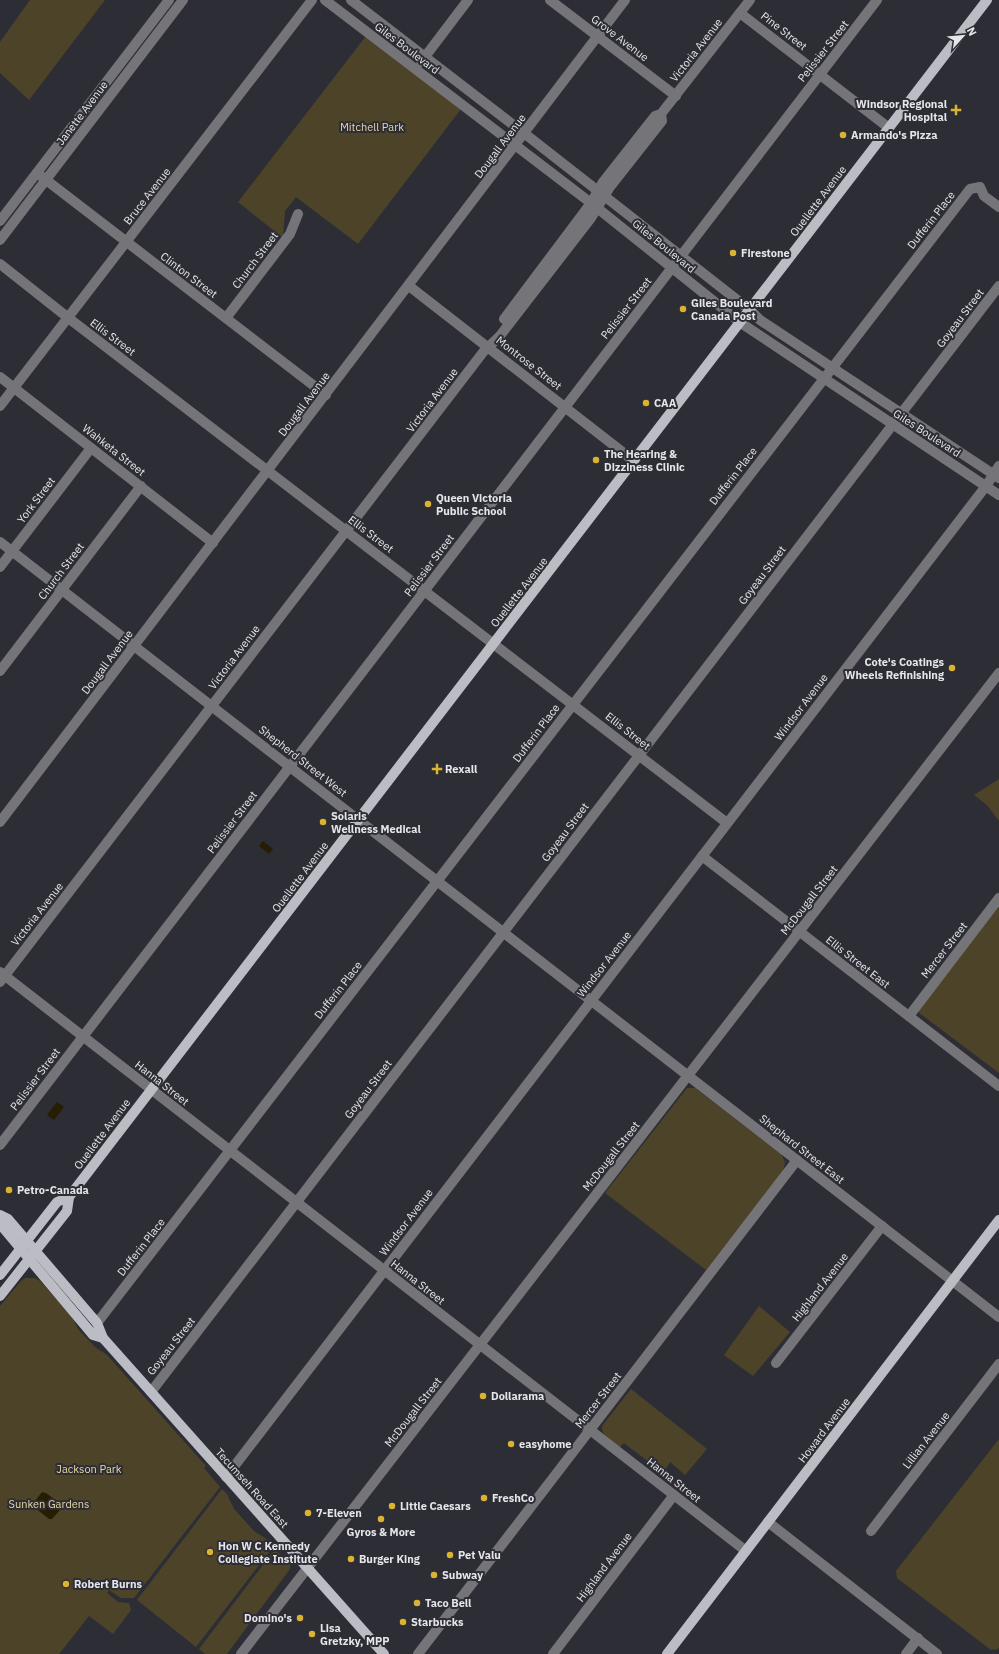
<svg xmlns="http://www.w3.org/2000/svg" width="999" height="1654" viewBox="0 0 999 1654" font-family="'IBM Plex Sans',sans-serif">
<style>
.green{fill:#4d4329}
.water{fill:#261d03}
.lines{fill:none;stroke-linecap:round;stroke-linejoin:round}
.minor{stroke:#757579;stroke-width:10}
.major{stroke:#bbbcc4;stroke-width:10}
.poi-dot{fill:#dbb333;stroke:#2d2e35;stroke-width:1.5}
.labels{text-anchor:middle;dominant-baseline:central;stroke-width:4;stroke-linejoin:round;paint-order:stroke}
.street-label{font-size:11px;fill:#e5e5ea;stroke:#2d2e35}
.poi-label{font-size:11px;font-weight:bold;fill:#e5e5ea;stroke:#2d2e35;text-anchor:start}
.park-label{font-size:11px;fill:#e9d69f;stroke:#2d2e35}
</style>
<rect width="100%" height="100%" fill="#2d2e35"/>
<g class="green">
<path d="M30,0H105L29,100L0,73V42Z"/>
<path d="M366,36L461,109L358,244L296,197L285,211L283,238L238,202Z"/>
<path d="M999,779V821L987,805L974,795Z"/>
<path d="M999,901V1073L914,1009Z"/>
<path d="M687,1088H695L781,1154L785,1162L783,1172L706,1270L605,1193Z"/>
<path d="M25,1278H35L40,1281L71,1315L78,1329L95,1347L107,1355L206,1466L204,1468L220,1487L134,1598H121L109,1590L107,1593L118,1602L129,1603L131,1610L113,1634L89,1616L59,1654H0V1306L21,1281Z"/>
<path d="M759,1306L790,1332L753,1376L724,1355Z"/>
<path d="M631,1389L707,1449L685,1475L670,1462L663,1473L624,1443L619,1448C612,1442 601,1436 602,1426Z"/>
<path d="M999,1439V1647L998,1649L991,1650L897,1578L896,1571Z"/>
<path d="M222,1489L227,1494L234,1509L254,1531L268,1540L273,1547L196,1647L137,1600Z"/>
<path d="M275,1549L290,1565V1569L227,1654H205L199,1649Z"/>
</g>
<g class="water">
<path d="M263,841L273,849L269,854L259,846Z"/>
<path d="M57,1102L64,1107L54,1120L47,1115Z"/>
<path d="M42,1492L46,1493L61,1504L60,1510L52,1519H49L34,1507L35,1501Z"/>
</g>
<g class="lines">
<g class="minor">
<path d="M325,0L591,203L741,323L999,495"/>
<path d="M351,0L529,137L750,310L760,320L999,478"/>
<path d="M550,0L676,96"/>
<path d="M740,13L889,128"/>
<path d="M421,62L468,0"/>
<path d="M37,173L326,395"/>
<path d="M0,221L169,0"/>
<path d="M0,240L183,0"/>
<path d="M0,264L71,320L727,823"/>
<path d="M409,286L634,461"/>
<path d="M226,318L290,234L298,214"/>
<path d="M504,319L591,203L603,182L655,116L661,114L750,0"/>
<path d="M0,377L213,543"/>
<path d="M0,406L312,0"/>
<path d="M0,542L999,1317"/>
<path d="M0,567L91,448"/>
<path d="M0,671L141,486"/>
<path d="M0,822L625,0"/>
<path d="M702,856L999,1086"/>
<path d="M0,972L746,1551"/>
<path d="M0,982L484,351L499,337L591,218L610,187L662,121L661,114"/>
<path d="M909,1016L999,898"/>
<path d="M0,1145L877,0"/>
<path d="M97,1323L970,189L980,187L984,196L999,207"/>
<path d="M776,1363L882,1226"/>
<path d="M151,1392L999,286"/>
<path d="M226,1477L986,486L999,466"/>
<path d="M768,1522L937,1654"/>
<path d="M871,1531L999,1364"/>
<path d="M241,1654L999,673"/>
<path d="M418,1654L797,1160"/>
<path d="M553,1654L674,1495"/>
<path d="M906,1654L918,1638"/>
</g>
<g class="major">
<path d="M0,1215L8,1219L97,1323L103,1338L384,1654"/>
<path d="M0,1224L93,1335L103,1338"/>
<path d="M0,1275L57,1202L69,1197"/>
<path d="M0,1296L67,1211L69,1197L987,0"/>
<path d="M667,1654L999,1220"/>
</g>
</g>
<g class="poi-dot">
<path d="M954 104h4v4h4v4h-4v4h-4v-4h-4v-4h4z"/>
<circle cx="843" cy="135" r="4"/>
<circle cx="733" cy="253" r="4"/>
<circle cx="683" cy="309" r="4"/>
<circle cx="646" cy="403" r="4"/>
<circle cx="596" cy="460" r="4"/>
<circle cx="428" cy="504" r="4"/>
<circle cx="952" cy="668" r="4"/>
<path d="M435 763h4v4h4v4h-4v4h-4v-4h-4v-4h4z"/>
<circle cx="323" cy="822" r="4"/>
<circle cx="9" cy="1190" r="4"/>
<circle cx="483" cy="1396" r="4"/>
<circle cx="511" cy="1444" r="4"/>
<circle cx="484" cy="1498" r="4"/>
<circle cx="392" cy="1506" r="4"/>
<circle cx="308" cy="1513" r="4"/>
<circle cx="381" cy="1519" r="4"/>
<circle cx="210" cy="1552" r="4"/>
<circle cx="450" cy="1555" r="4"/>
<circle cx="351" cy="1559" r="4"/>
<circle cx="434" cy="1575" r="4"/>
<circle cx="66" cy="1584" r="4"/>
<circle cx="417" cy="1603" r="4"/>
<circle cx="300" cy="1618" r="4"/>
<circle cx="403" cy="1622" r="4"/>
<circle cx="312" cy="1634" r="4"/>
</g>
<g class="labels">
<g class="street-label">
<text transform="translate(784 31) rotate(38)">Pine Street</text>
<text transform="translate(620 38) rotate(37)">Grove Avenue</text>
<text transform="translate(407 48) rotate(37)">Giles Boulevard</text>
<text transform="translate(696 50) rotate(-52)">Victoria Avenue</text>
<text transform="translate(823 51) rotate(-52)">Pelissier Street</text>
<text transform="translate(82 113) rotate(-53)">Janette Avenue</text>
<text transform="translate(500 146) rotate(-53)">Dougall Avenue</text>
<text transform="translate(147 196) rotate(-52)">Bruce Avenue</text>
<text transform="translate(818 201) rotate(-53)">Ouellette Avenue</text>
<text transform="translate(931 220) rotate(-52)">Dufferin Place</text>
<text transform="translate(664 246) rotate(39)">Giles Boulevard</text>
<text transform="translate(255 260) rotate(-53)">Church Street</text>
<text transform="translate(189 275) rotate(37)">Clinton Street</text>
<text transform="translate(626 308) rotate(-52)">Pelissier Street</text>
<text transform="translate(960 318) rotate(-53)">Goyeau Street</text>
<text transform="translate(113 337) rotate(37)">Ellis Street</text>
<text transform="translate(529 363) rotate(38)">Montrose Street</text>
<text transform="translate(432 400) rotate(-53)">Victoria Avenue</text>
<text transform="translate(304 404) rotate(-53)">Dougall Avenue</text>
<text transform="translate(927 433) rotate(33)">Giles Boulevard</text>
<text transform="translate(114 450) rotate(38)">Wahketa Street</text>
<text transform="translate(733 476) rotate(-52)">Dufferin Place</text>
<text transform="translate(36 500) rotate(-53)">York Street</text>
<text transform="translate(371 534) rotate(37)">Ellis Street</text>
<text transform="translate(429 565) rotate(-53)">Pelissier Street</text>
<text transform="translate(61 571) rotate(-53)">Church Street</text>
<text transform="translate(762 575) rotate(-53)">Goyeau Street</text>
<text transform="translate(519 592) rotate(-52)">Ouellette Avenue</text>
<text transform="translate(234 657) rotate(-53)">Victoria Avenue</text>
<text transform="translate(107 662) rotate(-53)">Dougall Avenue</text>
<text transform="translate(801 707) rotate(-53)">Windsor Avenue</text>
<text transform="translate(628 731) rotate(38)">Ellis Street</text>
<text transform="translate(536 733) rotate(-53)">Dufferin Place</text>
<text transform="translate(303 761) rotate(38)">Shepherd Street West</text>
<text transform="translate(232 822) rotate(-53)">Pelissier Street</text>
<text transform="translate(565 832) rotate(-53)">Goyeau Street</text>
<text transform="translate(300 877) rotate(-53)">Ouellette Avenue</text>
<text transform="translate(809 900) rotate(-52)">McDougall Street</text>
<text transform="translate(37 914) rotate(-52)">Victoria Avenue</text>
<text transform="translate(944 950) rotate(-52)">Mercer Street</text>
<text transform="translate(858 962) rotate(38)">Ellis Street East</text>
<text transform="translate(604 964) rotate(-52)">Windsor Avenue</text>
<text transform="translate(338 990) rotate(-52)">Dufferin Place</text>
<text transform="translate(35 1079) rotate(-53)">Pelissier Street</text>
<text transform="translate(162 1083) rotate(38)">Hanna Street</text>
<text transform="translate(368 1089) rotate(-53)">Goyeau Street</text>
<text transform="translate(102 1134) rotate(-53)">Ouellette Avenue</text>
<text transform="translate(802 1149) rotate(38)">Shephard Street East</text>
<text transform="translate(611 1156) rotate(-52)">McDougall Street</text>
<text transform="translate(406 1222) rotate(-53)">Windsor Avenue</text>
<text transform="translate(141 1247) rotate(-52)">Dufferin Place</text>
<text transform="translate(418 1282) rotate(38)">Hanna Street</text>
<text transform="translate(820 1287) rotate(-52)">Highland Avenue</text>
<text transform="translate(171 1346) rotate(-52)">Goyeau Street</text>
<text transform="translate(598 1400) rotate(-52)">Mercer Street</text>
<text transform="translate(413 1412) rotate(-52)">McDougall Street</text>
<text transform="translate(824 1430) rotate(-53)">Howard Avenue</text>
<text transform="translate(926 1440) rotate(-52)">Lillian Avenue</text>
<text transform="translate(674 1480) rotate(38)">Hanna Street</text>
<text transform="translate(252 1488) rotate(48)">Tecumseh Road East</text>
<text transform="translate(604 1567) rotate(-53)">Highland Avenue</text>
</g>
<g class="poi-label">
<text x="947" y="104" text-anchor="end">Windsor Regional<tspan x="947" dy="13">Hospital</tspan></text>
<text x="851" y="135">Armando's Pizza</text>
<text x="741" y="253">Firestone</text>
<text x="691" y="303">Giles Boulevard<tspan x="691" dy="13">Canada Post</tspan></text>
<text x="654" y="403">CAA</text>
<text x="604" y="454">The Hearing &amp;<tspan x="604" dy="13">Dizziness Clinic</tspan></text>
<text x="436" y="498">Queen Victoria<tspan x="436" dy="13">Public School</tspan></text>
<text x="944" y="662" text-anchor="end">Cote's Coatings<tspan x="944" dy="13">Wheels Refinishing</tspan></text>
<text x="445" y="769">Rexall</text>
<text x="331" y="816">Solaris<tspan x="331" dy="13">Wellness Medical</tspan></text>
<text x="17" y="1190">Petro-Canada</text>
<text x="491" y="1396">Dollarama</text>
<text x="519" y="1444">easyhome</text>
<text x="492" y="1498">FreshCo</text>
<text x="400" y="1506">Little Caesars</text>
<text x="316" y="1513">7-Eleven</text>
<text x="381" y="1532" text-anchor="middle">Gyros &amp; More</text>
<text x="218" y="1546">Hon W C Kennedy<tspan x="218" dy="13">Collegiate Institute</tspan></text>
<text x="458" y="1555">Pet Valu</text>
<text x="359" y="1559">Burger King</text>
<text x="442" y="1575">Subway</text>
<text x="74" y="1584">Robert Burns</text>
<text x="425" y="1603">Taco Bell</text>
<text x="292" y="1618" text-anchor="end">Domino's</text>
<text x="411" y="1622">Starbucks</text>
<text x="320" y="1628">Lisa<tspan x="320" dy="13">Gretzky, MPP</tspan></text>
</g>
<g class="park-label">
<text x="372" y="127">Mitchell Park</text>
<text x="89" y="1469">Jackson Park</text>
<text x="49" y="1504">Sunken Gardens</text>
</g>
</g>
<g transform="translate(963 36) rotate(63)" stroke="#2d2e35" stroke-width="3" paint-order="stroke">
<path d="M0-3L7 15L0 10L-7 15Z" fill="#e5e5ea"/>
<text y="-6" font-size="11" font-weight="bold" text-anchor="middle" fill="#e5e5ea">N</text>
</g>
</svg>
